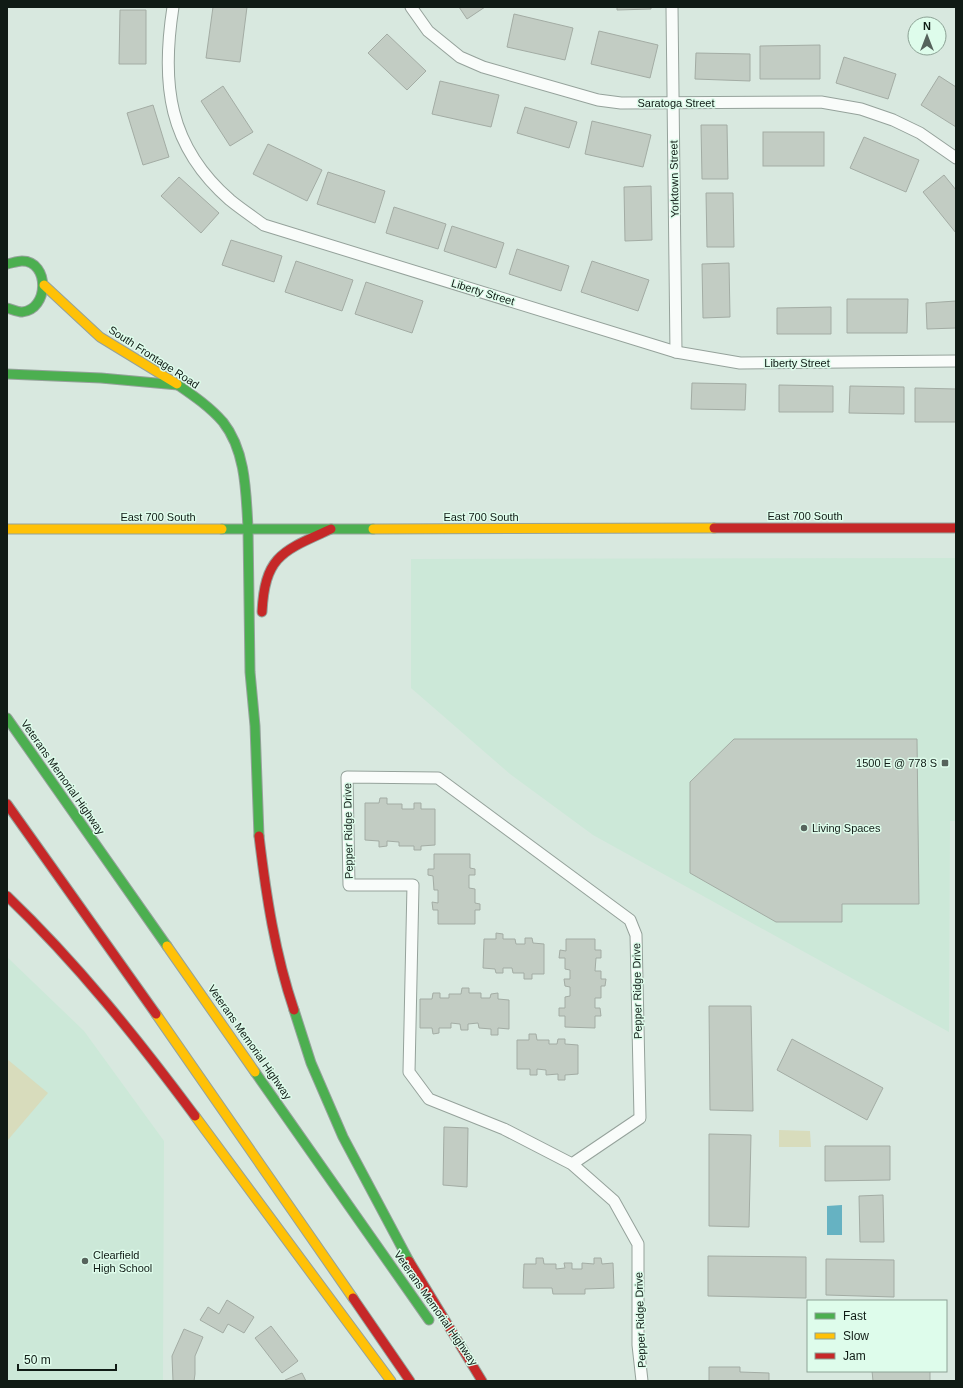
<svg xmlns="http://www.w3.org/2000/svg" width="963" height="1388" viewBox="0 0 963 1388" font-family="Helvetica,sans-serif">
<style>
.built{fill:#cce8d8}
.green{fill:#d8dcbc}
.water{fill:#66b2c2}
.building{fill:#c2ccc3;stroke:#a3aca4}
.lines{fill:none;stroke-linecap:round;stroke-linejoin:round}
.street-casing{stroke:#95a29b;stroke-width:13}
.fast-casing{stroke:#95a29b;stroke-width:11}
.slow-casing{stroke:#95a29b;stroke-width:11}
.jam-casing{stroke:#95a29b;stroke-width:11}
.street{stroke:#f9fcfa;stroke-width:11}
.fast{stroke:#4caf50;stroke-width:9}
.slow{stroke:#ffc107;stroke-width:9}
.jam{stroke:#c62828;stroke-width:9}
.poi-dot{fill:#56635c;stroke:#defceb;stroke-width:1.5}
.labels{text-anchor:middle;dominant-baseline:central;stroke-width:3;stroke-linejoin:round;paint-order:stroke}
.street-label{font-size:11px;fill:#101b15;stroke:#defceb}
.poi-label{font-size:11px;fill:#101b15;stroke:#defceb;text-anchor:start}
</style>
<rect width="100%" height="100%" fill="#d8e8df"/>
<g class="built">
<path d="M956,558V821H950L949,1032L593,835L510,774L411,688V559Z"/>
<path d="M7,957L84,1031L164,1141L163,1381H7Z"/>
</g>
<g class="green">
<path d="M7,1059L48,1093L7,1141Z"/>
<path d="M779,1130L810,1131L811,1147H779Z"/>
</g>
<path class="water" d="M842,1205V1235H827V1206Z"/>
<g class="building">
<path d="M213,7H247L240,62L206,58Z"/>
<path d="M459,7H485L467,19Z"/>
<path d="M617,7H651V9L617,10Z"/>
<path d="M120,10H146V64H119Z"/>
<path d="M514,14L573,28L565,60L507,47Z"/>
<path d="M599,31L658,45L650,78L591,64Z"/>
<path d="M387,34L426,71L407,90L368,53Z"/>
<path d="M820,45V79H760V46Z"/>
<path d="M696,53L750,54V81L695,79Z"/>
<path d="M844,57L896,74L888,99L836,83Z"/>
<path d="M939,76L956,87V127L921,105Z"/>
<path d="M440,81L499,95L491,127L432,114Z"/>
<path d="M223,86L253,132L230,146L201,101Z"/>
<path d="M153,105L169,157L143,165L127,113Z"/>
<path d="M525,107L577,122L569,148L517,133Z"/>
<path d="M592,121L651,135L643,167L585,154Z"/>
<path d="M701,125H727L728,179H702Z"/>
<rect x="763" y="132" width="61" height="34"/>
<path d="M864,137L919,160L906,192L850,168Z"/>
<path d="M268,144L322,170L307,201L253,174Z"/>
<path d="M328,172L385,191L375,223L317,204Z"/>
<path d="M944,175L956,190V233L923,192Z"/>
<path d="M179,177L219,213L201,233L161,196Z"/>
<path d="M651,186L652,240L625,241L624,187Z"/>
<path d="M706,193H733L734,247H707Z"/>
<path d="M394,207L446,224L438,249L386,233Z"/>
<path d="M452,226L504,243L496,268L444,251Z"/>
<path d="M231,240L282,256L274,282L222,265Z"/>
<path d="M517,249L569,266L561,291L509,274Z"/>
<path d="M296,261L353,280L342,311L285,292Z"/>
<path d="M592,261L649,280L638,311L581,292Z"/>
<path d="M729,263L730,317L703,318L702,264Z"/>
<path d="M366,282L423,301L412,333L355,314Z"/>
<path d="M847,299H908L907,333H847Z"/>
<path d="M956,301V328L927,329L926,303Z"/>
<path d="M831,307V334H777V308Z"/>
<path d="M692,383L746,384L745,410L691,409Z"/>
<path d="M779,385L833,386V412H779Z"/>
<path d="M850,386L904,387V414L849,413Z"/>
<path d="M915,388L956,389V422H915Z"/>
<path d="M734,739H917L919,904H842V922H776L690,873V782Z"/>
<path d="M380,798H387V804H402V809H414V803H421V809H435V845L421,846V850H414V846H399V842L387,841V846L379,847V841L365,840V803H379Z"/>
<path d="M434,854H470V868L475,869V875H469V888L475,889V903L480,904V910H475V924H438V910H433L432,902L438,903V890H434L433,876L428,875V869H434Z"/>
<path d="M496,933L503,934V939H515L516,944H525V938H532L533,943L544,944V974H532V979H524V973H513L512,968H503V973H496L495,969L483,968L484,939H496Z"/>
<path d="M566,939H595V950H601V958H596L595,971H601V979H606L605,986H601V998H595V1008H600L601,1016H595V1028L565,1027V1016H559V1008H565V997L570,996V987L565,986L564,979H570V970L565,969V958H559L560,950L566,951Z"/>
<path d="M462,988H469V993H481V998H490L491,994L498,993V999L509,1000V1029L498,1028V1035H491V1029L479,1028L478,1023L468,1024V1030H461L460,1024L451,1023V1028H439V1033L433,1034L432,1028H420V999H432L433,993H440V998H449V994H461Z"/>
<path d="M709,1006H751L753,1111L710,1110Z"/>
<path d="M529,1034H536L537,1040H549V1044H557L558,1039H565V1044L578,1045V1074L565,1075V1080H558V1074L546,1075V1070L537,1069V1075H530V1069H517V1040H529Z"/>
<path d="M792,1039L883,1088L867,1120L777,1070Z"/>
<path d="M444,1127L468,1128L467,1187L443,1185Z"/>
<path d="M709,1134L751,1135L749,1227L709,1226Z"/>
<path d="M825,1146H890V1180L825,1181Z"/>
<path d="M883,1195L884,1242H860L859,1196Z"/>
<path d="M708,1256L806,1257V1298L708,1296Z"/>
<path d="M536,1258H543L544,1264H556V1269L565,1268L564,1263H572V1269H582V1263L594,1264V1258H601L602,1264L613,1263L614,1288L585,1289V1294H553L552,1288H523L524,1264H536Z"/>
<path d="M826,1259L894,1260V1297L826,1295Z"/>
<path d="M227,1300L254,1317L244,1333L228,1324L223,1333L200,1320L208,1307L219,1314Z"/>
<path d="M271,1326L298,1361L282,1373L255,1338Z"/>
<path d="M184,1329L203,1337L195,1356V1374L194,1381H173L172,1356Z"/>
<path d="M709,1367H740V1372L769,1373V1381H709Z"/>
<path d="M872,1371H930V1381H873Z"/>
<path d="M302,1373L306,1381H285V1380Z"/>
</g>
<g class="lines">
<g class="street-casing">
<g id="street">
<path d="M173,7C161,84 168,146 230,200C241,209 253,217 264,225L676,352L740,363L956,361"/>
<path d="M411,7L428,31L460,57L483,67L598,100L621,103L821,102L861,109L893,120L920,133L956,158"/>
<path d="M672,7L676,352"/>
<path d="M572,1164L640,1118L636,935L630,920L438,778L347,777L349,885H413L409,1072L429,1099L504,1129L572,1164L614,1201L638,1244V1345L642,1381"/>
</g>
</g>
<g class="fast-casing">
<g id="fast">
<path d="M7,264C12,263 18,261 22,261C50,261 49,310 22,312C18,312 11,309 7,308"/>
<path d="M7,374L101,378L178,385"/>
<path d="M178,385C194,396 210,407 223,422C246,451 246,493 248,528"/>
<path d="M248,528L250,672L255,726L259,836"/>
<path d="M222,529H373"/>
<path d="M7,718L167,946"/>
<path d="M294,1010L311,1063L343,1137L409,1261"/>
<path d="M255,1072L429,1320"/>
</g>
</g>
<g class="slow-casing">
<g id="slow">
<path d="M44,285L100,337L177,384"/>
<path d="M7,529H222"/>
<path d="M373,529L714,528"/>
<path d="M167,946L255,1072"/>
<path d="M156,1014L353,1298"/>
<path d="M195,1116L391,1381"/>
</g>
</g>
<g class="jam-casing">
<g id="jam">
<path d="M714,528H956"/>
<path d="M262,612C265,555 283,551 331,529"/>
<path d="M7,804L156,1014"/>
<path d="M259,836C266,895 275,954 294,1010"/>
<path d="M7,896C77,963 137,1038 195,1116"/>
<path d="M409,1261L482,1381"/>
<path d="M353,1298L410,1381"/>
</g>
</g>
<use href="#street" class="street"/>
<use href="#fast" class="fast"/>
<use href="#slow" class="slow"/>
<use href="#jam" class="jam"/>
</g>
<g class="poi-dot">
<rect x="941" y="759" width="8" height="8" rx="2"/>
<circle cx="804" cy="828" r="4"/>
<circle cx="85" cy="1261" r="4"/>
</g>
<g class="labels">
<g class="street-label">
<text x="676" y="103">Saratoga Street</text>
<text transform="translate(674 179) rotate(-91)">Yorktown Street</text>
<text transform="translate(483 292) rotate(17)">Liberty Street</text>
<text transform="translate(154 357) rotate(33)">South Frontage Road</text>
<text x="797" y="363">Liberty Street</text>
<text x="805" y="516">East 700 South</text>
<text x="158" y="517">East 700 South</text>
<text x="481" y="517">East 700 South</text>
<text transform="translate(63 777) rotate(55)">Veterans Memorial Highway</text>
<text transform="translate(348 831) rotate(-91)">Pepper Ridge Drive</text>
<text transform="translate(637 991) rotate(-91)">Pepper Ridge Drive</text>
<text transform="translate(250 1042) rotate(55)">Veterans Memorial Highway</text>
<text transform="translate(436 1308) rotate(55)">Veterans Memorial Highway</text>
<text transform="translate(640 1320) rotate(-92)">Pepper Ridge Drive</text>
</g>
<g class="poi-label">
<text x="937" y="763" text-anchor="end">1500 E @ 778 S</text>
<text x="812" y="828">Living Spaces</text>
<text x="93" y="1255">Clearfield<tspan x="93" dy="13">High School</tspan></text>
</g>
</g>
<rect width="963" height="1388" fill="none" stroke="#101b15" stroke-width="16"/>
<rect x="807" y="1300" width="140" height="72" fill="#defceb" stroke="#8ca295"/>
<rect x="815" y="1313" width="20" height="6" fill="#4caf50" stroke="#8ca295"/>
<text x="843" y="1320" font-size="12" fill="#101b15">Fast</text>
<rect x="815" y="1333" width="20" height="6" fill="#ffc107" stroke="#8ca295"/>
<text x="843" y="1340" font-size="12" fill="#101b15">Slow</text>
<rect x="815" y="1353" width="20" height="6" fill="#c62828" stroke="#8ca295"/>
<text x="843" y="1360" font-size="12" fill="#101b15">Jam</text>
<g transform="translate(927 36)"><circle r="19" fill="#defceb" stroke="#8ca295"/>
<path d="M0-3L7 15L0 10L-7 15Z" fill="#56635c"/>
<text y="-6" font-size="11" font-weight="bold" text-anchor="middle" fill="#101b15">N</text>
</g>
<path d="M18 1364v6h98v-6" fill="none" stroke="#101b15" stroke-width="2"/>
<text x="24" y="1364" font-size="12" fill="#101b15" stroke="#defceb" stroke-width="3" paint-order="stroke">50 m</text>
</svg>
